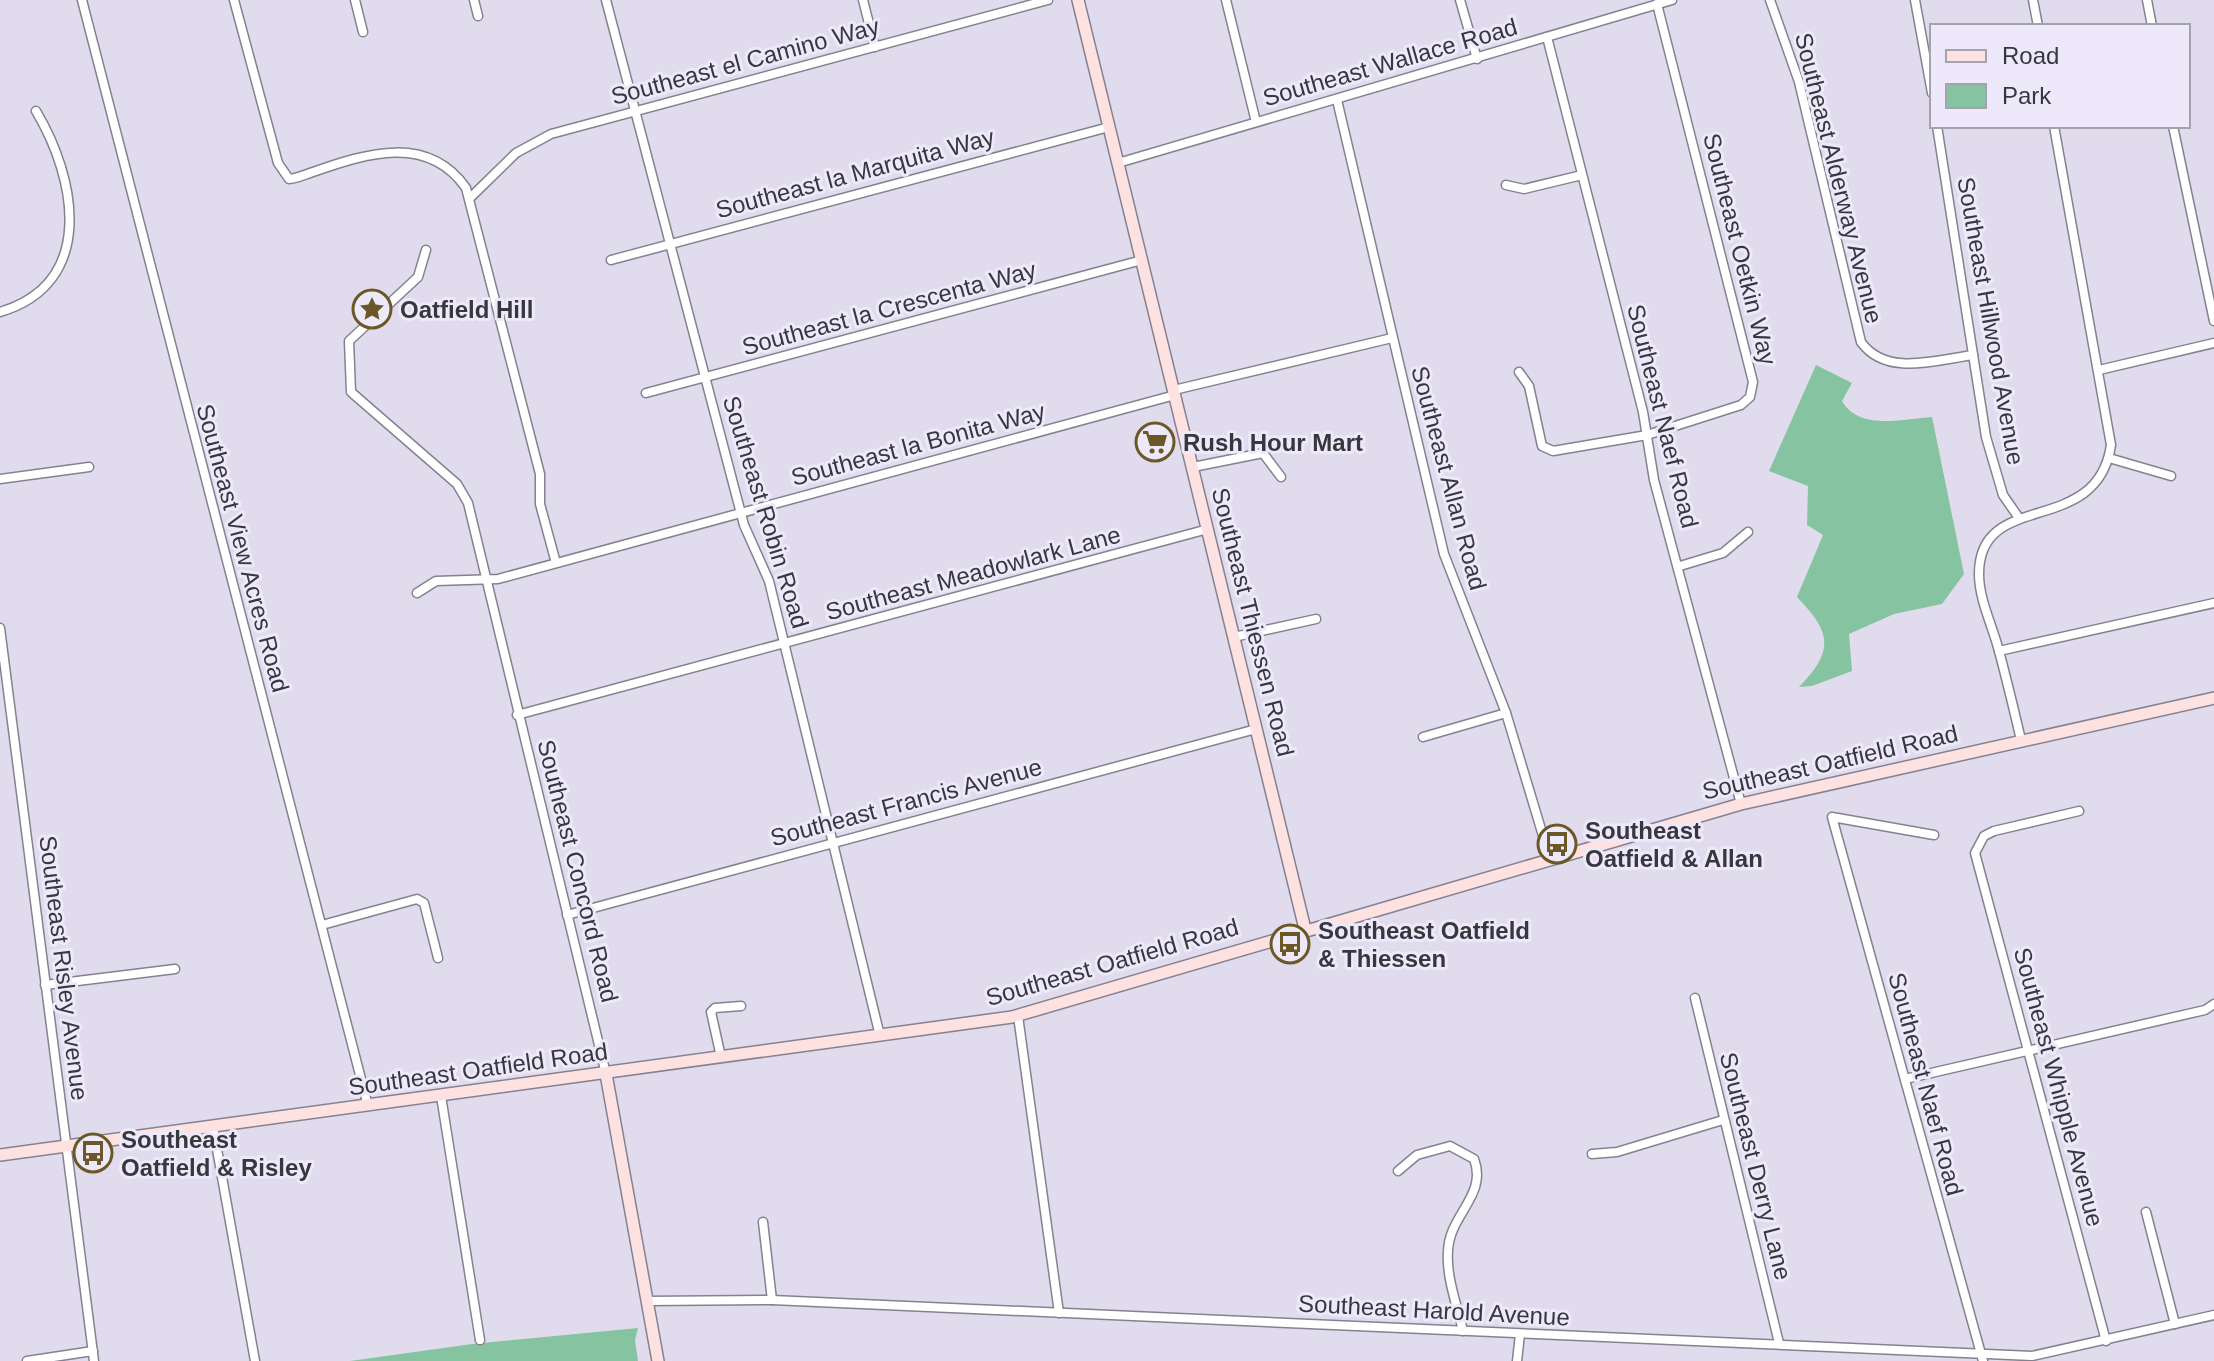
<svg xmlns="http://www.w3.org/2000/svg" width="2214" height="1361" viewBox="0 0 2214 1361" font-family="Helvetica,sans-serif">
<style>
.green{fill:#86c4a1}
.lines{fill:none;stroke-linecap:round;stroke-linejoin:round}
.street-casing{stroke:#848191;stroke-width:11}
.secondary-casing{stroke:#848191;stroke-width:14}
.street{stroke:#fff;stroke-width:8}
.secondary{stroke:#fee2e2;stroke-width:11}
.labels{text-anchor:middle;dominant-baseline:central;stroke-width:6;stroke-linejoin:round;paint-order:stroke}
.street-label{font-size:24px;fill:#38373e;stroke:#ede9fb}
.poi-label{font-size:24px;font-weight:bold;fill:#38373e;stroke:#ede9fb;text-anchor:start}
</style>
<rect width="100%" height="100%" fill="#e0dced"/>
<g class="green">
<path d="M1816,365L1852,383L1842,401C1859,431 1903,419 1932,417L1964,574L1942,604L1894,614L1849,634L1852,671L1812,686L1799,687C1835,650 1831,632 1797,597L1823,535L1807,525L1808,486L1769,471Z"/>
<path d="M638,1328L635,1340L638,1361H350L472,1344Z"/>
</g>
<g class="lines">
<g class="street-casing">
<g id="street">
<path d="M82,0L368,1106"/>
<path d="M234,0L278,163L289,179C299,178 304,175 313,172C367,153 428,134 466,188L540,474V504L556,563"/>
<path d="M355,0L363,32"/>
<path d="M474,0L478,16"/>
<path d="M606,0L744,525L769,581L880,1036"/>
<path d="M863,0L875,47"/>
<path d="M1226,0L1256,122"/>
<path d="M1460,0L1477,59"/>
<path d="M1770,0L1799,82L1861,342C1886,377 1936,360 1973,355"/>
<path d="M1915,0L1932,93"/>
<path d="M2033,0L2038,26"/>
<path d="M2147,0L2152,26"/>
<path d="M1547,37L1643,412L1654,480L1741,804"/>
<path d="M1337,100L1444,554L1506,713L1550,859"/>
<path d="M1937,126L1986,437L2003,495L2019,518"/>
<path d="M2173,126L2214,321"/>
<path d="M1118,163L1672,0"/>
<path d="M1506,185L1524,189L1582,175"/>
<path d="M471,197L516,153L551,134L1048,0"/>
<path d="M426,250L418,277L349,341L351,392L457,484L468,503L606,1074"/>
<path d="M611,260L1109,127"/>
<path d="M0,312C97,283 76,178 36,111"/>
<path d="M2099,370L2214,343"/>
<path d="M1519,372L1529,386L1542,446L1553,451L1647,435L1741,405L1750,397L1753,382L1657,4"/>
<path d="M1174,390L1392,338"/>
<path d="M646,393L1142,260"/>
<path d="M2109,458L2171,476"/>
<path d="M1193,467L1263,453L1281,477"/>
<path d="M0,479L89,467"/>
<path d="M1680,566L1723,553L1748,532"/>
<path d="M417,593L436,581L498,579L1175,395"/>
<path d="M0,628L94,1361"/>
<path d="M1234,637L1316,619"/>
<path d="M1999,651L2214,603"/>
<path d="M517,715L1208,529"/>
<path d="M1423,737L1506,713"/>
<path d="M2021,740C2014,710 2007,681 1999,651C1993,627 1979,600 1979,574C1979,488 2097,539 2111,445L2054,126"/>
<path d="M2079,811L1994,831L1984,836L1975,853L2106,1341"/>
<path d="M1934,835L1832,817L1983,1361"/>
<path d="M567,915L1256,729"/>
<path d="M322,925L417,899L424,903L438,958"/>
<path d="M45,985L175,969"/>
<path d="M1695,998L1779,1343"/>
<path d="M1018,1016L1059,1313"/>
<path d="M721,1057L711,1012L715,1008L741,1006"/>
<path d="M1905,1079L2205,1010L2214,1004"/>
<path d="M441,1096L480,1340"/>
<path d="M213,1127L255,1361"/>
<path d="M1592,1154L1617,1152L1723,1120"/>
<path d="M1398,1171L1417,1155L1450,1146L1474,1159C1488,1195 1449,1215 1448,1251C1446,1277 1457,1305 1463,1331"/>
<path d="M2146,1212L2175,1324"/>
<path d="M763,1222L772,1300"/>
<path d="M647,1301L772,1300L2032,1356L2214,1315"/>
<path d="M27,1361L93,1351"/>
<path d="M1517,1361L1520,1334"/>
</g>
</g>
<g class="secondary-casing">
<g id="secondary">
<path d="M1078,0L1305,929"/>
<path d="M606,1074L658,1361"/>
<path d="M0,1155L1012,1017L1741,804L2214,698"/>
</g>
</g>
<use href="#street" class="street"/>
<use href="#secondary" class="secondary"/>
</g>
<defs>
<g id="sight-ring" transform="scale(2)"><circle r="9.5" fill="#ede9fb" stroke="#6c5726" stroke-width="1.5"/><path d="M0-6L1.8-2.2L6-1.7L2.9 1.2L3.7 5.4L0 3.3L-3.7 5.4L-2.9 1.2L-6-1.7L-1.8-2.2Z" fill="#6c5726"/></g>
<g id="supermarket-ring" transform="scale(2)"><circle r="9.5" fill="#ede9fb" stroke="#6c5726" stroke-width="1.5"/><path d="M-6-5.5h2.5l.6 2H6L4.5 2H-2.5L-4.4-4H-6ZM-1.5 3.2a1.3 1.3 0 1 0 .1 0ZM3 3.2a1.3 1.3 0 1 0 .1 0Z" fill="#6c5726"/></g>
<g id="bus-ring" transform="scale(2)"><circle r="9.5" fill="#ede9fb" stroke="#6c5726" stroke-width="1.5"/><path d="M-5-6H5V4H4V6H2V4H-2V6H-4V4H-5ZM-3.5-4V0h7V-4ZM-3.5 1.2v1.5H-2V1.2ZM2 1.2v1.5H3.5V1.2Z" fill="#6c5726"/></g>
</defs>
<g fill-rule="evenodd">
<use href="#sight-ring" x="372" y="309"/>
<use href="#supermarket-ring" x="1155" y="442"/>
<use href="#bus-ring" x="1557" y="844"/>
<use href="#bus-ring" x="1290" y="944"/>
<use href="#bus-ring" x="93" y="1153"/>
</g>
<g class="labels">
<g class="street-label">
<text transform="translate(745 61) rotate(-15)">Southeast el Camino Way</text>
<text transform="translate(1390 62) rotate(-16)">Southeast Wallace Road</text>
<text transform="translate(855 173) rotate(-15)">Southeast la Marquita Way</text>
<text transform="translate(1839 178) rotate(76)">Southeast Alderway Avenue</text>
<text transform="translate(1740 249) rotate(76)">Southeast Oetkin Way</text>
<text transform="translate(889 308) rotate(-15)">Southeast la Crescenta Way</text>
<text transform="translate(1991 321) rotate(80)">Southeast Hillwood Avenue</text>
<text transform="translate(1663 416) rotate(76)">Southeast Naef Road</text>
<text transform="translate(918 444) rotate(-15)">Southeast la Bonita Way</text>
<text transform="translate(1449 478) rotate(75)">Southeast Allan Road</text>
<text transform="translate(766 512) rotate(73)">Southeast Robin Road</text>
<text transform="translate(243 548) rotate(75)">Southeast View Acres Road</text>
<text transform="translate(973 573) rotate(-15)">Southeast Meadowlark Lane</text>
<text transform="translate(1253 622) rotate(76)">Southeast Thiessen Road</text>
<text transform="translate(1830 762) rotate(-13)">Southeast Oatfield Road</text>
<text transform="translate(906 802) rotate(-15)">Southeast Francis Avenue</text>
<text transform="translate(578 871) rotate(76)">Southeast Concord Road</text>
<text transform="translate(1112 962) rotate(-16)">Southeast Oatfield Road</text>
<text transform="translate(64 968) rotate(83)">Southeast Risley Avenue</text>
<text transform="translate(478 1069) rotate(-8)">Southeast Oatfield Road</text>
<text transform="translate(1926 1084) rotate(75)">Southeast Naef Road</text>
<text transform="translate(2059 1087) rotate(75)">Southeast Whipple Avenue</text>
<text transform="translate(1756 1166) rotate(76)">Southeast Derry Lane</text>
<text transform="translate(1434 1310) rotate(3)">Southeast Harold Avenue</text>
</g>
<g class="poi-label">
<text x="400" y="309">Oatfield Hill</text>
<text x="1183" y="442">Rush Hour Mart</text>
<text x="1585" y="830">Southeast<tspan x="1585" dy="28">Oatfield &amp; Allan</tspan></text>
<text x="1318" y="930">Southeast Oatfield<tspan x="1318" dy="28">&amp; Thiessen</tspan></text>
<text x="121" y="1139">Southeast<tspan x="121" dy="28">Oatfield &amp; Risley</tspan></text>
</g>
</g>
<rect x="1930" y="24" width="260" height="104" fill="#ede9fb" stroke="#a5a2af" stroke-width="2"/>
<rect x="1946" y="50" width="40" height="12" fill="#fee2e2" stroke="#a5a2af" stroke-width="2"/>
<text x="2002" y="64" font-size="24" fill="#38373e">Road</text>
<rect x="1946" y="84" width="40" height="24" fill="#86c4a1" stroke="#a5a2af" stroke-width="2"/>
<text x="2002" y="104" font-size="24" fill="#38373e">Park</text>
</svg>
